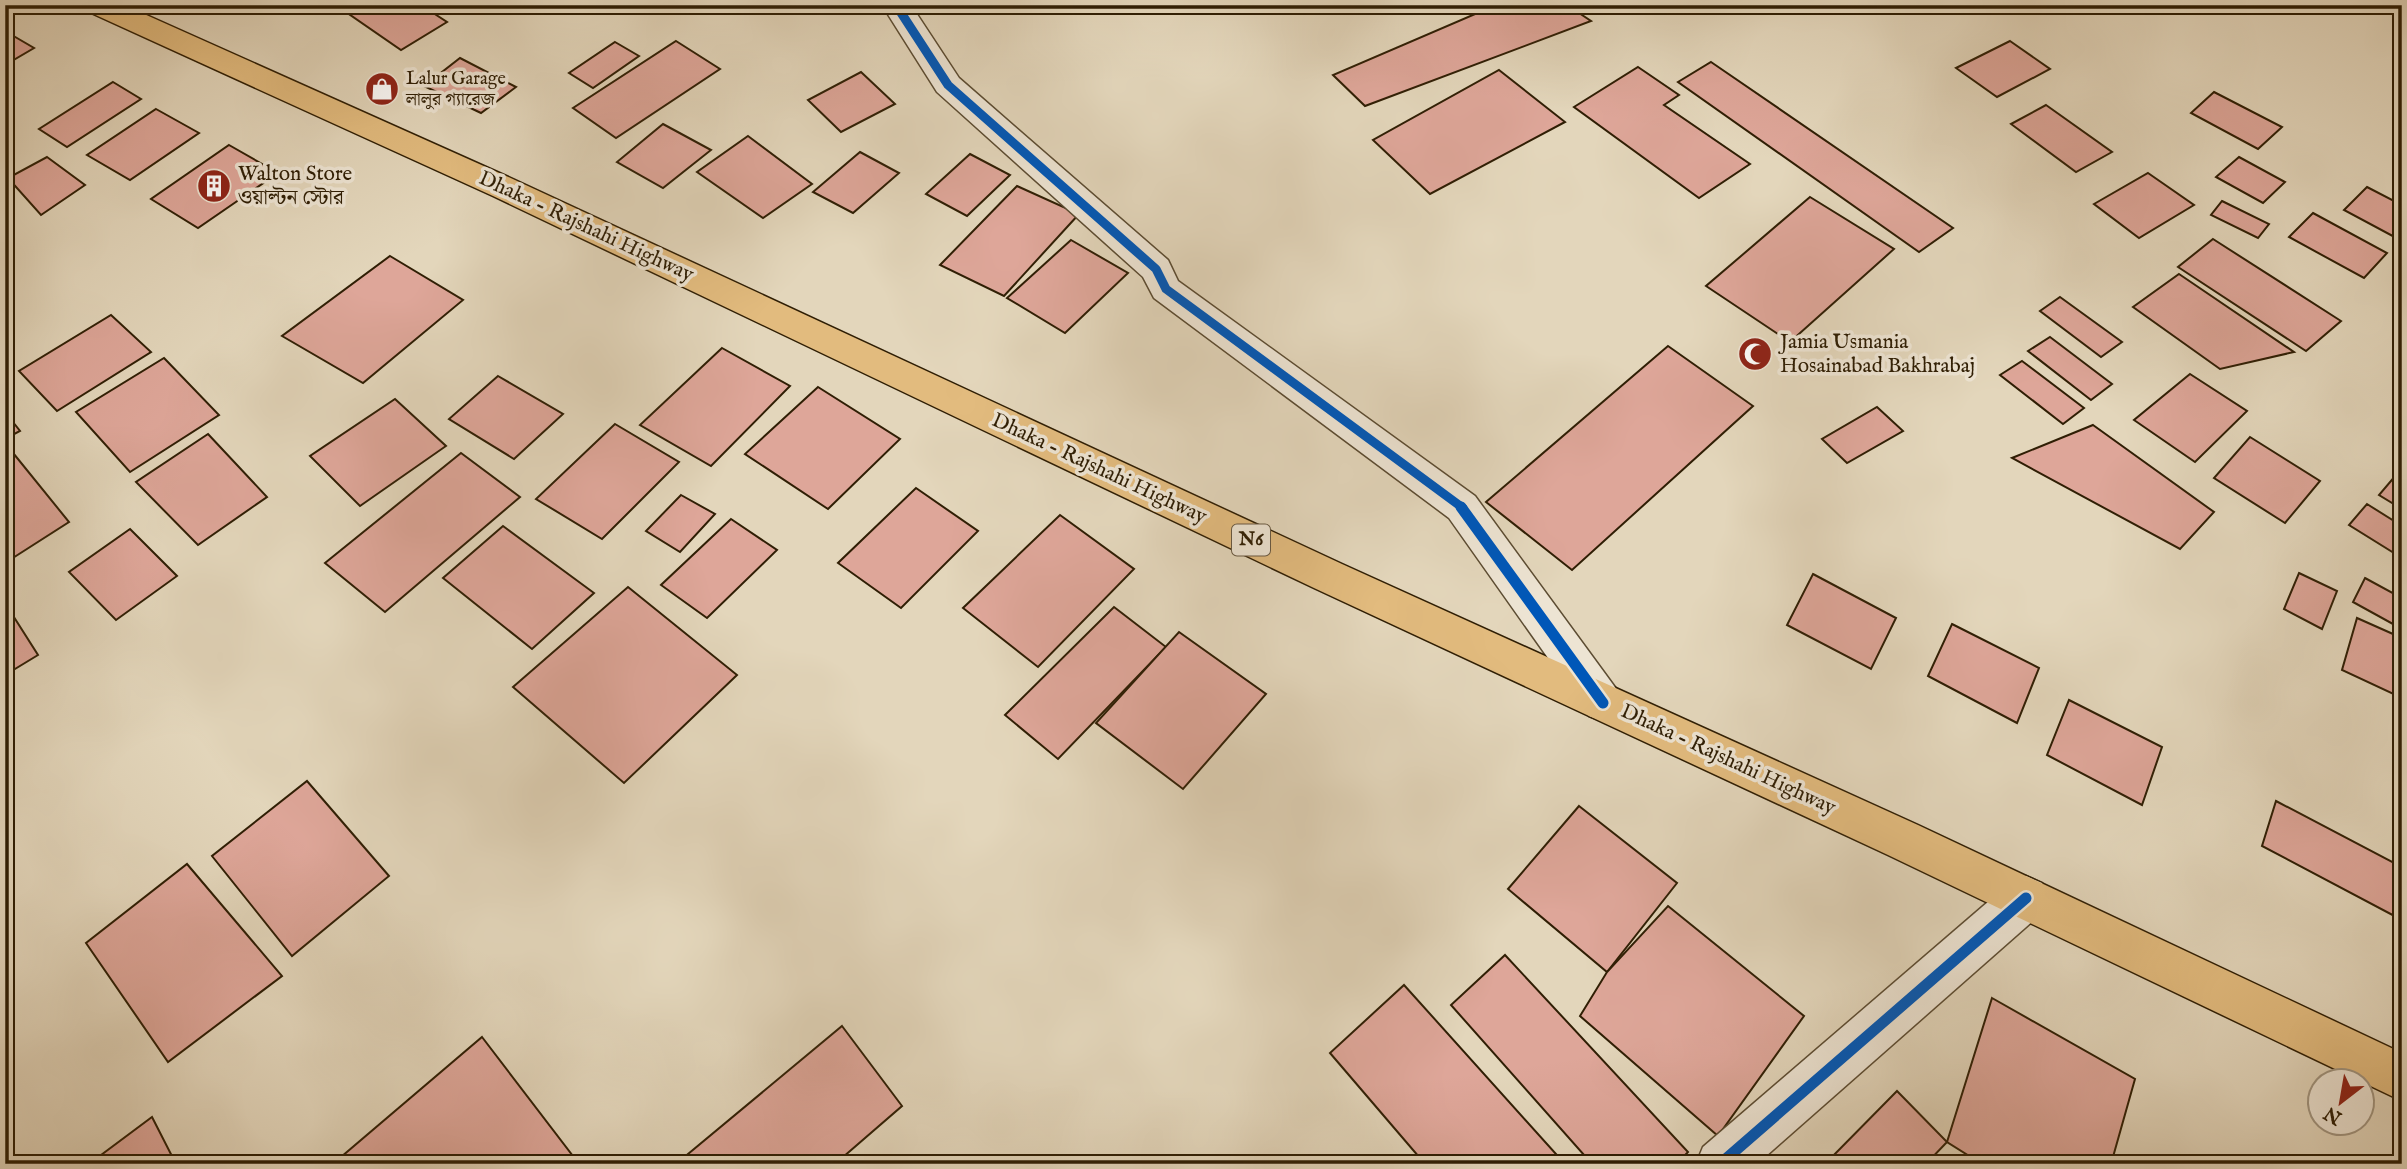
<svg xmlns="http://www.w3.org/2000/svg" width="2407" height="1169" viewBox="0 0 2407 1169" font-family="'IM FELL English','Noto Serif Bengali',serif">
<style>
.building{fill:#dea699;stroke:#2f1e04;stroke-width:2}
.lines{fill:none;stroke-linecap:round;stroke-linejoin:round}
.minor-casing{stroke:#5c4c32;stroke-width:3}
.highway-casing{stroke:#2f1e04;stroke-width:3}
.minor{fill:#ede4d3;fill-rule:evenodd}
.highway{fill:#e2bb7e;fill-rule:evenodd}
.cycleway-far1-casing{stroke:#ede4d3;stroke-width:12}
.cycleway-casing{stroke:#ede4d3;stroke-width:16}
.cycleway-far1{stroke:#0057b8;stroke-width:9}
.cycleway{stroke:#0057b8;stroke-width:11}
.labels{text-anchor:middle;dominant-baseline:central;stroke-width:7;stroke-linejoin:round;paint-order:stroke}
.far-poi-label{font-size:18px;fill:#2f1e04;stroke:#ede4d3;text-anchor:start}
.shield{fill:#ede4d3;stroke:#685942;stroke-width:2}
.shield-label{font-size:19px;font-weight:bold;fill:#2f1e04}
.poi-label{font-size:21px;fill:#2f1e04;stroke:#ede4d3;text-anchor:start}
.street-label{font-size:21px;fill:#2f1e04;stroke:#ede4d3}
</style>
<rect width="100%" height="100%" fill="#e3d6bb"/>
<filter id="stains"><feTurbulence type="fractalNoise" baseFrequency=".00286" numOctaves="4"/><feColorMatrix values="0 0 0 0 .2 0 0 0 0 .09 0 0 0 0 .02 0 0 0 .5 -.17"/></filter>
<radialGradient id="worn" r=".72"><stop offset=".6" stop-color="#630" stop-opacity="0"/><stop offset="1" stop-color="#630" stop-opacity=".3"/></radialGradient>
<g class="building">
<path d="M358,5H427L424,7L447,22L401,50L346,12Z"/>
<path d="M1496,5H1567L1591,21L1365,106L1333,75Z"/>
<path d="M5,31L34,48L5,65Z"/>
<path d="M676,41L720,69L616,138L573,108Z"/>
<path d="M2010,41L2050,69L1997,97L1956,68Z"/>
<path d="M615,42L639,56L593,88L569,73Z"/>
<path d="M460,58L516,87L481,113L424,86Z"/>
<path d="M1711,62L1953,228L1919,252L1678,82Z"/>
<path d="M1638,67L1679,95L1664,105L1750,164L1699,198L1574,107Z"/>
<path d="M1499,70L1565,122L1430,194L1373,140Z"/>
<path d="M861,72L895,104L841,132L808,100Z"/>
<path d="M113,82L141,99L67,147L39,129Z"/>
<path d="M2214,92L2282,127L2258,149L2191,113Z"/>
<path d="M2046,105L2112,152L2076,172L2011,124Z"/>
<path d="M156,109L199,133L130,180L87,155Z"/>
<path d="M663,124L711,150L663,188L617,162Z"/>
<path d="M748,136L812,184L763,218L697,172Z"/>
<path d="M229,145L278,173L198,228L151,199Z"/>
<path d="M860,152L899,173L853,213L813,192Z"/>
<path d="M970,154L1010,175L967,216L926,194Z"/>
<path d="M47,157L85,185L41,215L8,178Z"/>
<path d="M2239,157L2285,182L2263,203L2216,177Z"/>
<path d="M2148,173L2194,205L2139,238L2094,204Z"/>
<path d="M1017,186L1079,214L1004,296L940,265Z"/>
<path d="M2367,187L2402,205V241L2344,210Z"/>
<path d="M1810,197L1894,249L1790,342L1706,286Z"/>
<path d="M2222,201L2269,224L2258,238L2211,215Z"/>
<path d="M2313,213L2387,253L2364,278L2289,237Z"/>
<path d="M2213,239L2341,321L2306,351L2178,267Z"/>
<path d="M1071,240L1128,273L1065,333L1007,298Z"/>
<path d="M390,256L463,300L363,383L282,336Z"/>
<path d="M2179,274L2294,352L2220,369L2133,307Z"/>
<path d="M2060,297L2122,342L2101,357L2040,311Z"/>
<path d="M111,315L151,352L57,411L19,371Z"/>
<path d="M2050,337L2112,384L2091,400L2028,351Z"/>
<path d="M1668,346L1753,406L1572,570L1486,502Z"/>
<path d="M722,348L790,386L711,466L640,425Z"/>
<path d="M164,358L219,415L130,472L76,412Z"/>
<path d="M2022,361L2084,408L2063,424L2000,375Z"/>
<path d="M2190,374L2247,411L2195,462L2134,420Z"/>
<path d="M498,376L563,414L514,459L449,419Z"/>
<path d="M818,387L900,439L828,509L745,454Z"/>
<path d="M395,399L446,446L360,506L310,456Z"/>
<path d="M1877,407L1903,431L1847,463L1822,439Z"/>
<path d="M5,412L20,431L5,439Z"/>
<path d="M615,424L679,462L602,539L536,499Z"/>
<path d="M2093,425L2214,512L2180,549L2012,458Z"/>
<path d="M208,434L267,497L198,545L136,482Z"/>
<path d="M2250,437L2320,481L2285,523L2214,478Z"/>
<path d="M5,443L69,522L5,563Z"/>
<path d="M461,453L520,497L385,612L325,563Z"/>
<path d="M2396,475L2402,478V509L2379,495Z"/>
<path d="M916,488L978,531L901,608L838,563Z"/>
<path d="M681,495L715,514L680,552L646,531Z"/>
<path d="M2367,504L2402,526V558L2349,525Z"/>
<path d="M1060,515L1134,569L1038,667L963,608Z"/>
<path d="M731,519L777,550L707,618L661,585Z"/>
<path d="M503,526L594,593L532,649L443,578Z"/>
<path d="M130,529L177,576L116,620L69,572Z"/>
<path d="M2299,573L2337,591L2322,629L2284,609Z"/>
<path d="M1813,574L1896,618L1871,669L1787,625Z"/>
<path d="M2365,578L2402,598V629L2353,602Z"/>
<path d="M628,587L737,675L624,783L513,687Z"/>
<path d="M5,603L38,655L5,675Z"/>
<path d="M1114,607L1166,647L1058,759L1005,715Z"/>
<path d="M2357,618L2402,638V698L2342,670Z"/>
<path d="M1952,624L2039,668L2017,723L1928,676Z"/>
<path d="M1179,632L1266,694L1183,789L1096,723Z"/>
<path d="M2069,700L2162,747L2142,805L2047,755Z"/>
<path d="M307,781L389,876L292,956L212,856Z"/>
<path d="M2276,801L2402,867V920L2262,846Z"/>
<path d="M1579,806L1677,883L1607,972L1508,889Z"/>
<path d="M187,864L282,976L168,1062L86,943Z"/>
<path d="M1668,906L1804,1016L1718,1136L1580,1016L1607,972Z"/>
<path d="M1505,955L1688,1152L1677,1164H1592L1451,1005Z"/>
<path d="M1404,985L1565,1164H1425L1330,1053Z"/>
<path d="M1992,998L2135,1079L2111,1164H1982L1947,1142Z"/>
<path d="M842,1026L902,1106L835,1164H676Z"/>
<path d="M482,1037L579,1164H334V1163Z"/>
<path d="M1897,1091L1947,1142L1926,1164H1825Z"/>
<path d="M152,1117L176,1164H89Z"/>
</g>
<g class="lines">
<g class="minor-casing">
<g id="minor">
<path d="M882,5H911L959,78L1168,260L1178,281L1475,496L1617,690L1623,703L1617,716L1603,721L1589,716L1449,518L1154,298L1143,277L937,92Z"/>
<path d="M2026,876L2042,883L2048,898L2042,913L1757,1164H1696L1703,1147L2010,883Z"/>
</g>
</g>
<g class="highway-casing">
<path id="highway" d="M85,5H124L515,180L1342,564L1918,825L2402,1053V1101L1888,855L1314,588L493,196L89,12Z"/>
</g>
<use href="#minor" class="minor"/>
<use href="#highway" class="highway"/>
<g class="cycleway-far1-casing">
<path id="cycleway-far1" d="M896,5L948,85L1156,269L1166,289L1463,508"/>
</g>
<g class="cycleway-casing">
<g id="cycleway">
<path d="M1461,507L1603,703"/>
<path d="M1720,1164L2026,898"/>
</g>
</g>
<use href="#cycleway-far1" class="cycleway-far1"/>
<use href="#cycleway" class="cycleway"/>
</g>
<defs>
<g id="shop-disc" transform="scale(1.75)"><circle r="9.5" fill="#8f2418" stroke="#ede4d3"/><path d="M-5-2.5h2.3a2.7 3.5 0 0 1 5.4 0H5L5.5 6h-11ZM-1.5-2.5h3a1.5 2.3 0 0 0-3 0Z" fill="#fff"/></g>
<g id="building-disc" transform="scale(1.75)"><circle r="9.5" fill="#8f2418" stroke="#ede4d3"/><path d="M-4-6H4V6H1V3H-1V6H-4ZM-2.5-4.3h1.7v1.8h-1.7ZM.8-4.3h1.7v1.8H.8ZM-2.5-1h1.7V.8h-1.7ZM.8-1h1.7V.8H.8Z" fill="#fff"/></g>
<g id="mosque-disc" transform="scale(1.75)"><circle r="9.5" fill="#8f2418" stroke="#ede4d3"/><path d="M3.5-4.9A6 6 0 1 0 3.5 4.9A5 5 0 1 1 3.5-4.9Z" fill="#fff"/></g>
</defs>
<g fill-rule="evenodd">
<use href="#shop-disc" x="382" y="89"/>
<use href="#building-disc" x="214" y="186"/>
<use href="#mosque-disc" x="1755" y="354"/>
</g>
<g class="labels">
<g class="far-poi-label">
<text x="406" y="79">Lalur Garage<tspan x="406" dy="21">লালুর গ্যারেজ</tspan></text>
</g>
<rect class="shield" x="1232" y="524.5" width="38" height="31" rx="5"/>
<g class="shield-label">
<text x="1251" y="540">N6</text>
</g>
<g class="poi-label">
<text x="238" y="174">Walton Store<tspan x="238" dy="24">ওয়াল্টন স্টোর</tspan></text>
<text x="1780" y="342">Jamia Usmania<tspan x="1780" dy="24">Hosainabad Bakhrabaj</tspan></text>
</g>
<g class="street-label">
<text transform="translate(586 227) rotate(25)">Dhaka - Rajshahi Highway</text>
<text transform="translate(1099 469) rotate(25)">Dhaka - Rajshahi Highway</text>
<text transform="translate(1728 760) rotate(25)">Dhaka - Rajshahi Highway</text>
</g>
</g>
<rect width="2407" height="1169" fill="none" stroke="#e3d6bb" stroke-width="28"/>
<rect x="7" y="7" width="2393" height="1155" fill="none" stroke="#2f1e04" stroke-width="3.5"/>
<rect x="14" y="14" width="2379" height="1141" fill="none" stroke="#2f1e04" stroke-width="2"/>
<g transform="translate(2341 1102) rotate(211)"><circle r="33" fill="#ede4d3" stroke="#a19580" stroke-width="2"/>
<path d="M0-5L12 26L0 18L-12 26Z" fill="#8f2418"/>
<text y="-10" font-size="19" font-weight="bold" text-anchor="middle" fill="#2f1e04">N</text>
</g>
<rect width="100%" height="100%" filter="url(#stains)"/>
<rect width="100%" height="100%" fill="url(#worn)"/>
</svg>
